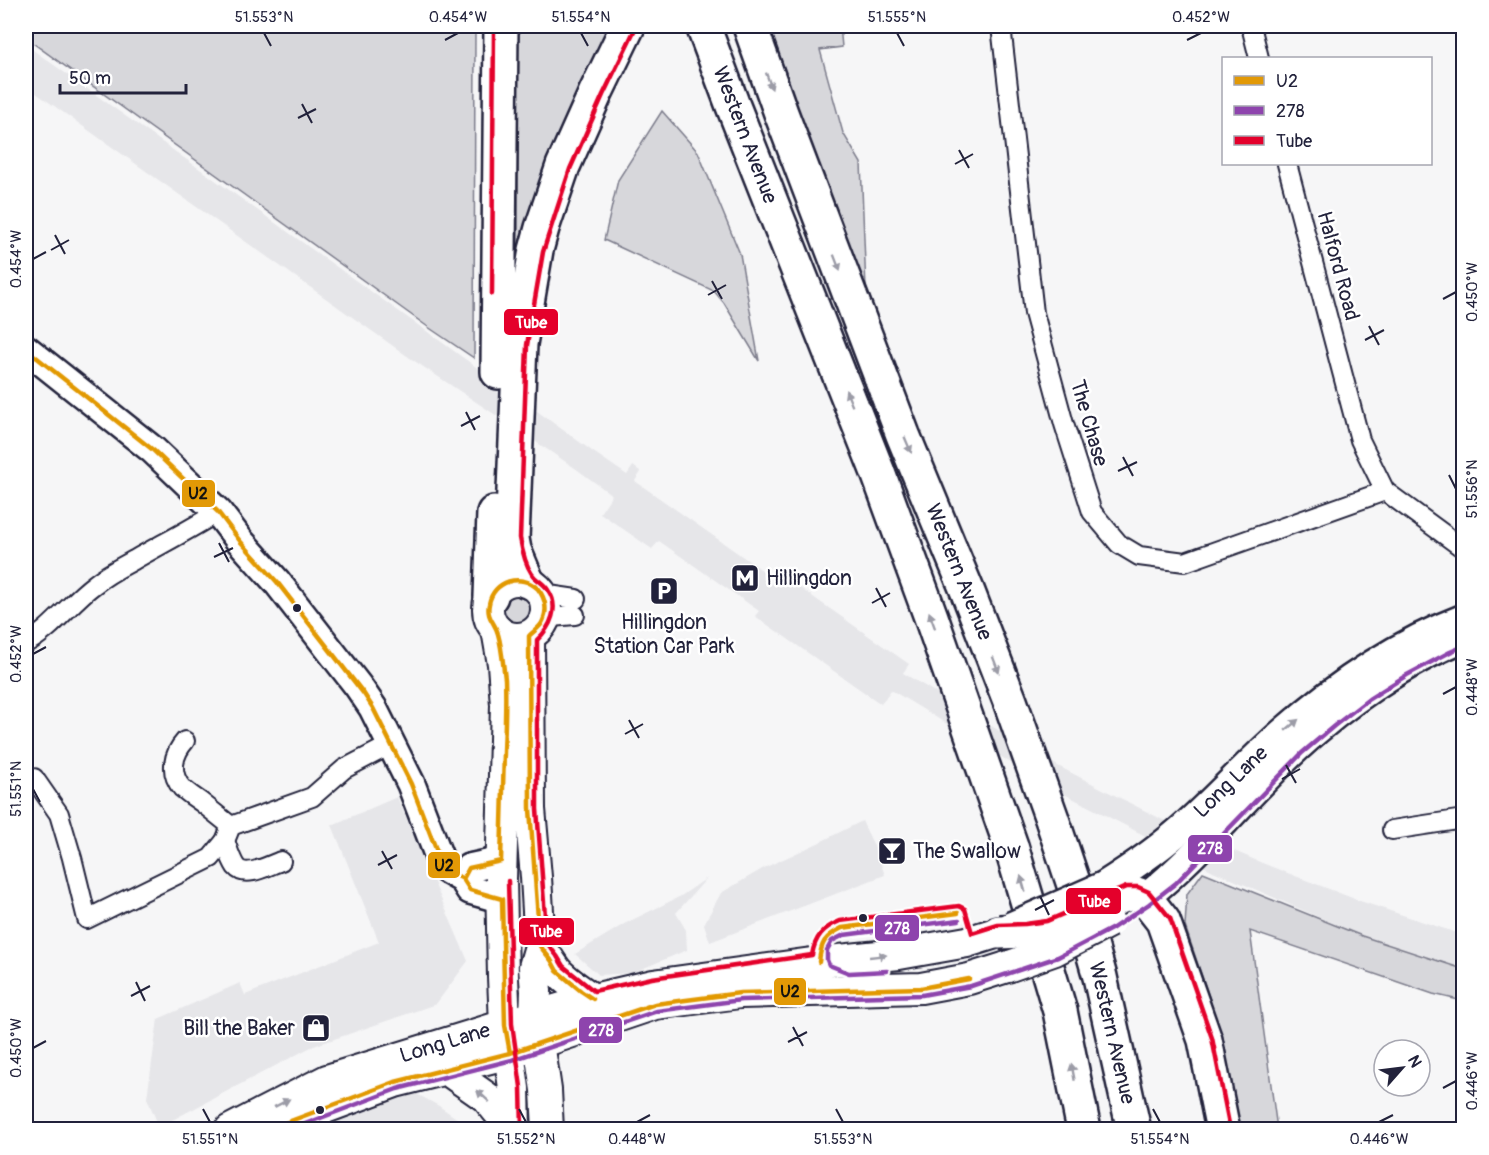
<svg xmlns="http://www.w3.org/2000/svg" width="1489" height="1155" viewBox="0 0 1489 1155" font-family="Pangolin,sans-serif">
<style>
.built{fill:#e6e6e9}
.green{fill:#d7d7db;stroke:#7c7c8b;stroke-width:1.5}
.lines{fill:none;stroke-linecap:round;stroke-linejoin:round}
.street-casing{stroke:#22223b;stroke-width:22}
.secondary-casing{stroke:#22223b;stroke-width:32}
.primary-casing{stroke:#22223b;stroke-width:34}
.highway-casing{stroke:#22223b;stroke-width:38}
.street{stroke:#fff;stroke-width:18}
.secondary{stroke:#fff;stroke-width:27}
.primary{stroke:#fff;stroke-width:30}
.highway{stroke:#fff;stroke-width:33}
.secondary-bridge-casing{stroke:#22223b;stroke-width:32;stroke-linecap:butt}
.primary-bridge-casing{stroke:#22223b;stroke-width:34;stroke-linecap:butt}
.highway-bridge-casing{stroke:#22223b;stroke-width:38;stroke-linecap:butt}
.secondary-bridge{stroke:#fff;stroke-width:27}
.primary-bridge{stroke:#fff;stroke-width:30}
.highway-bridge{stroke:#fff;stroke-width:33}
.bus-1-casing{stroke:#fff;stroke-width:9}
.bus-2-casing{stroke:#fff;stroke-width:9}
.bus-3-casing{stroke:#fff;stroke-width:9}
.bus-1{stroke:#e29906;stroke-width:4.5}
.bus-2{stroke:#8e44ad;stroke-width:4.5}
.bus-3{stroke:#e4002b;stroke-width:4.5}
.oneway{fill:#9c9ca7}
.ticks{fill:none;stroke:#22223b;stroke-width:2}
.bus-dot{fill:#22223b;stroke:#fff;stroke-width:2}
.labels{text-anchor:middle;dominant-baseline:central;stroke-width:5;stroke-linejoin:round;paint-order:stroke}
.street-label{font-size:21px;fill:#22223b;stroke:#fff}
.poi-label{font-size:21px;fill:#22223b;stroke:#fff;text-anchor:start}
.line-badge{stroke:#fff;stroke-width:2}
.badge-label{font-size:16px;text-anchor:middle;font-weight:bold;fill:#fff}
.pale-badge-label{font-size:16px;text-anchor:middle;font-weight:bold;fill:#111}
.neatline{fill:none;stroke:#22223b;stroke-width:2}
.ticks-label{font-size:15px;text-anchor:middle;fill:#22223b}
</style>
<rect width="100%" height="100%" fill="#f6f6f7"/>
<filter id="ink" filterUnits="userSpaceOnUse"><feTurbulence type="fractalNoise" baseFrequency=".0167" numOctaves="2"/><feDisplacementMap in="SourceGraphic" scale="12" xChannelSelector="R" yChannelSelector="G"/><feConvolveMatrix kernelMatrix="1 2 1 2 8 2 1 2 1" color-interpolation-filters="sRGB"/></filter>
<g filter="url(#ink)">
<g class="built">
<path d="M26,45L425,330L592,451L627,475L633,466L641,472L635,481L779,582L783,576L909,664L903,673L1058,766L1161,819L1262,863L1360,901L1463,935V969L1362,936L1213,871L1049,786L891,690L881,704L755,616L759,611L659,541L652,549L600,513L612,495L575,468L410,358L26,86Z"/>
<path d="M397,797L468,961L436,1004L311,1047L159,1127L147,1098L158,1019L240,983L245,995L379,942L332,825Z"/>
<path d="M862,821L874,846L885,875L710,942L704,924L721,893L764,868L816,844Z"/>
<path d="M707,878L676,913L686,930L687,950L632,973L599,975L575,954L626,923L681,896Z"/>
<path d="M415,1093L439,1106L472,1129H323L346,1118Z"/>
</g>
<g class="green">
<path d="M26,26H475L474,358L428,327L26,38Z"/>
<path d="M518,26H612L518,259Z"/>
<path d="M765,26H840L842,47L820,50L843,133L861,163L866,289Z"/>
<path d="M662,111L698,152L740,254L759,361L724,303L714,291L604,240L618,180Z"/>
<circle cx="517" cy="609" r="16"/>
<path d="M1203,872L1362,936L1463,969V1001L1433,994L1250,931L1277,1129H1240L1211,1003L1185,926L1187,894Z"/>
</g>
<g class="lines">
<g class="street-casing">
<g id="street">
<path d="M1001,26L1034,313L1064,424L1092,512L1119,544L1139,556L1185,562L1385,491"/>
<path d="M1251,26L1259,58"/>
<path d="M1287,164L1360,440L1385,491L1464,549"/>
<path d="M542,594L576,599"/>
<path d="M543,623L551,617L575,615"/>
<path d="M26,643C53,629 70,602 95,584C107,574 121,567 134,560C162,544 191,529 218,512"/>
<path d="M185,741C173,754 169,773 182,788C188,793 195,798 201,802C211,810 221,818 231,826"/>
<path d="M34,778L59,814L72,858L87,919L211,858L225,841L231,826L312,797L344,769L392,744"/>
<path d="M1392,830L1464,819"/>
<path d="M225,841C228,849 231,860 236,867C246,879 269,865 281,861"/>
</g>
</g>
<g class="secondary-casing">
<g id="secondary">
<path d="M26,349L153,450L218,512L240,541L277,582L358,686L373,708L411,784L439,857L447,870L463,879L470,890L502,899"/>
<path d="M463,879L469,868L501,861"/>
<path d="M1103,886C1133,867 1162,847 1188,823C1220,794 1250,761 1283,732C1337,684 1396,644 1464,618"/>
<path d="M1145,898C1201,853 1245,796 1297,748C1343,705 1405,661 1464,638"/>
</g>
</g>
<g class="primary-casing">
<g id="primary">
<circle cx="517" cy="609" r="29"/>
<path d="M497,630L503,664L506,705L501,879L503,977L505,1025L514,1088L515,1130"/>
<path d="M529,636L530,809L536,877L540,946L534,967L536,991L535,1016L546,1090L548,1130"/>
<path d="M540,946C546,954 551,963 557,971C567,982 581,991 593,999"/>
<path d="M446,1069L486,1097L513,1130"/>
<path d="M230,1130L327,1080L505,1025L593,999L653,985L819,962L899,954L967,942L999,932"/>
<path d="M272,1130L285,1123L395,1082L510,1053L655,1004L740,993L921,988L969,979L1007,967"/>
</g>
</g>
<g class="highway-casing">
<g id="highway">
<path d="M703,26L733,106L877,470L931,617L1011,846L1060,1011L1084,1130"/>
<path d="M750,26L781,113L903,435L967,590L1010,701L1052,819L1074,885L1100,977L1134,1130"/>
<path d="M498,372L501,26"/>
<path d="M527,581L514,550L512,539L520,344L536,250L542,228L563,166L596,92L628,26"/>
<path d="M491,596L494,513"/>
<path d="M1105,903L1128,894H1137L1145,898L1163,921L1205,1040L1223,1130"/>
</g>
</g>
<use href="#street" class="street"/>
<use href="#secondary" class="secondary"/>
<use href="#primary" class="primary"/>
<use href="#highway" class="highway"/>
<g class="secondary-bridge-casing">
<path id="secondary-bridge" d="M1011,926L1103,886"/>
</g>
<g class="primary-bridge-casing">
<path id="primary-bridge" d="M1007,967L1055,950L1109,922"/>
</g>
<g class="highway-bridge-casing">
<path id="highway-bridge" d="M999,932L1026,931L1049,928L1105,903"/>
</g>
<use href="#secondary-bridge" class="secondary-bridge"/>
<use href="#primary-bridge" class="primary-bridge"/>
<use href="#highway-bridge" class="highway-bridge"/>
<g class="bus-1-casing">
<g id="bus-1">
<path d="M26,349L153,450L218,512L240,541L277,582L364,694L373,708L411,784L439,857L447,870L463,879L470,890L502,899L505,1025L510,1053"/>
<path d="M463,879L469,868L501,861C502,825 503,788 504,752C505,727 506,703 505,679C503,664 502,648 498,634C495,622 486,618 489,604C493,581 521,572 538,589C546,599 548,612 542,623C539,628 533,632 529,636L530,809L540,946L551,960L557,971L581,991L593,999"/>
<path d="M819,962C821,943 824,937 842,928L958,913"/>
<path d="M273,1130L285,1123L395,1082L510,1053L655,1004L740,993L921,988L969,979"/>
</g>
</g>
<g class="bus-2-casing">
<g id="bus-2">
<path d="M887,971L849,973L829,965L827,960V950L832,941L844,935L959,920"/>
<path d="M289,1130L397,1089L512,1060L657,1011L741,1000L922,995L971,986L1058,957L1113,928L1149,904L1176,883L1302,753L1334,726L1369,699L1407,675L1450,652L1464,646"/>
</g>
</g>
<g class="bus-3-casing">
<g id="bus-3">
<path d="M635,29L603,95L570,169L543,252L527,345L520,538C522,550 525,564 532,574C536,580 544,583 548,590C560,607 551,627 537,640V809L547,943L557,956L563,966L594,991L652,978L812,955C815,937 823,928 840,921L959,906L965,909L972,933L998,925L1025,924L1047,921L1126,887H1138L1149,892L1170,918L1212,1038L1230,1129"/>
<path d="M492,294L494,26"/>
<path d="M508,881L512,1024L521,1087L522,1130"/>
</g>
</g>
<use href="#bus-1" class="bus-1"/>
<use href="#bus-2" class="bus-2"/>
<use href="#bus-3" class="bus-3"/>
</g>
<defs><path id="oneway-solid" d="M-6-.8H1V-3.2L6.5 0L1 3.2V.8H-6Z" transform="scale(1.5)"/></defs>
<g class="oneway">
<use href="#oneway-solid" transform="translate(769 81) rotate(70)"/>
<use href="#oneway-solid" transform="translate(837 263) rotate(69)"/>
<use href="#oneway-solid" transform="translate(849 398) rotate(-112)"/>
<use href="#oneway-solid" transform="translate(908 445) rotate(67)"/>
<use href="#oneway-solid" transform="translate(932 620) rotate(-110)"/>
<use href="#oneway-solid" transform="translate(996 665) rotate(69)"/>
<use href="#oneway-solid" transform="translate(1292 725) rotate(-40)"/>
<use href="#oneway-solid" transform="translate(1023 884) rotate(-106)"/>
<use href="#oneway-solid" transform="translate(878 956) rotate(-6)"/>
<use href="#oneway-solid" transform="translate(1073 1072) rotate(-101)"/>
<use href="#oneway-solid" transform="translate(483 1096) rotate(-138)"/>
<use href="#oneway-solid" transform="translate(282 1103) rotate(-27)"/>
</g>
</g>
<path class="ticks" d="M264,33L271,46M581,33L588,46M897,33L904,46M445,40L458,33M1187,40L1201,33M302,104L312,123M298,118L316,109M959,150L969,168M955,164L973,154M55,235L65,254M51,250L69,240M33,259L46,252M712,281L722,299M708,295L726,285M1443,299L1456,292M1369,326L1379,345M1365,340L1384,330M466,412L475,430M461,426L480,416M1123,457L1133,476M1118,471L1137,462M1449,475L1456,489M219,543L229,562M214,557L233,548M876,588L886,607M872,603L890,593M33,654L46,647M1443,694L1456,687M629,720L639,738M625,734L643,724M1286,765L1296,783M1282,779L1300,769M33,789L40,802M382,851L392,869M378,865L397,855M1040,896L1049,915M1035,910L1054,900M136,982L145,1001M131,996L150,986M793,1027L803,1046M788,1042L807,1032M33,1048L46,1041M1443,1088L1456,1081M203,1109L210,1122M519,1109L526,1122M836,1109L843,1122M1153,1109L1160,1122M637,1122L650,1115M1379,1122L1393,1115"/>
<defs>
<g id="metro-square" transform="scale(1.5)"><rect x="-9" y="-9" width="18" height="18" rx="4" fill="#22223b" stroke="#fff"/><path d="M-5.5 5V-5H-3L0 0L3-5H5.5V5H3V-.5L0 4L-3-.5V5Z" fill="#fff"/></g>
<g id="parking-square" transform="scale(1.5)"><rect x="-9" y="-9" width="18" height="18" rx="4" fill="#22223b" stroke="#fff"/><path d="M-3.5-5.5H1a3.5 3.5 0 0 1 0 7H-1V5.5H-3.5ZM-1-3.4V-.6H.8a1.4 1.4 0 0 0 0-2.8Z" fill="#fff"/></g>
<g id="bar-square" transform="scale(1.5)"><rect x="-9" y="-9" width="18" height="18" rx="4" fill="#22223b" stroke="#fff"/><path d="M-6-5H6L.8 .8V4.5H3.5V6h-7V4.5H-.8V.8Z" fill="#fff"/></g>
<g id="shop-square" transform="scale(1.5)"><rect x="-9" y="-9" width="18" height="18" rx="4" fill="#22223b" stroke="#fff"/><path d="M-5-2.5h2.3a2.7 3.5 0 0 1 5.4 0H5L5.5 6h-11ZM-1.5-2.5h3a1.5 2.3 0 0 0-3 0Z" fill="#fff"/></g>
</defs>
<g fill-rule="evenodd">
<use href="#metro-square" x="745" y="578"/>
<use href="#parking-square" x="664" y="591"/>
<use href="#bar-square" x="892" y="851"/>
<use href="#shop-square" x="316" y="1028"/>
</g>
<g class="bus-dot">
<circle cx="297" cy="608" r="5"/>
<circle cx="863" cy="918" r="5"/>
<circle cx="320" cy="1110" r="5"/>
</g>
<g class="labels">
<g class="street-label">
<text transform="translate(745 135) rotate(69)">Western Avenue</text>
<text transform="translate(1338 266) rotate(75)">Halford Road</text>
<text transform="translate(1089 423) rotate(74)">The Chase</text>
<text transform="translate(959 572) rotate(68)">Western Avenue</text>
<text transform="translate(1231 782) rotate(-44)">Long Lane</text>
<text transform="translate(1112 1033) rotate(77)">Western Avenue</text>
<text transform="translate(445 1043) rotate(-17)">Long Lane</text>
</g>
<g class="poi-label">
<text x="766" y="578">Hillingdon</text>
<text x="664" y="622" text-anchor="middle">Hillingdon<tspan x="664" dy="24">Station Car Park</tspan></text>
<text x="913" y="851">The Swallow</text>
<text x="295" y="1028" text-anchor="end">Bill the Baker</text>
</g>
</g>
<g class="line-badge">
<rect x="503" y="308" width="56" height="28" rx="6" fill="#e4002b"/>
<rect x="181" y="479" width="35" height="29" rx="6" fill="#e29906"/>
<rect x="1187" y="834" width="46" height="29" rx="6" fill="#8e44ad"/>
<rect x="427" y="851" width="34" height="28" rx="6" fill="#e29906"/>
<rect x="1065" y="887" width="57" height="28" rx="6" fill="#e4002b"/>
<rect x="874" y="914" width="46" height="28" rx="6" fill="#8e44ad"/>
<rect x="518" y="917" width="57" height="29" rx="6" fill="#e4002b"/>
<rect x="773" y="977" width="34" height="29" rx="6" fill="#e29906"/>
<rect x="578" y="1016" width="45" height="28" rx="6" fill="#8e44ad"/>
</g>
<g class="badge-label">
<text x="531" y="328">Tube</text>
<text x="1210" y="854">278</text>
<text x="1094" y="907">Tube</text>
<text x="897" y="934">278</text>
<text x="546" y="937">Tube</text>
<text x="601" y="1036">278</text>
</g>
<g class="pale-badge-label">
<text x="198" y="499">U2</text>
<text x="444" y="871">U2</text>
<text x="790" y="997">U2</text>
</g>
<rect width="1489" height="1155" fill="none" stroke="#fff" stroke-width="66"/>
<rect x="1222" y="57" width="210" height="108" fill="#ffffff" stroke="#a7a7b1" stroke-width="1.5"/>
<rect x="1234" y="76" width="30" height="9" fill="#e29906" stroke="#a7a7b1" stroke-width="1.5"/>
<text x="1276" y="87" font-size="18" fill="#22223b">U2</text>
<rect x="1234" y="106" width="30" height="9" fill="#8e44ad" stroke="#a7a7b1" stroke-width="1.5"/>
<text x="1276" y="117" font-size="18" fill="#22223b">278</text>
<rect x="1234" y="136" width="30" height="9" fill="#e4002b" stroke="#a7a7b1" stroke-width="1.5"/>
<text x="1276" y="147" font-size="18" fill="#22223b">Tube</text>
<g transform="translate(1402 1068) rotate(62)"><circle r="28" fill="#ffffff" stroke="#a7a7b1" stroke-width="1.5"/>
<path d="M0-4.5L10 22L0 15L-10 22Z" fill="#22223b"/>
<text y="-9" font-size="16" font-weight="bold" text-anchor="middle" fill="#22223b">N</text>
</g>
<path d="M60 84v9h126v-9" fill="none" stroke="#22223b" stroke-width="3"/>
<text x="69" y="84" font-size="18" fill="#22223b" stroke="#ffffff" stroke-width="4.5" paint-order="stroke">50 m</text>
<rect x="33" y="33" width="1423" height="1089" class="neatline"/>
<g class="ticks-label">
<text x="264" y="22">51.553°N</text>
<text x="458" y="22">0.454°W</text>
<text x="581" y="22">51.554°N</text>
<text x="897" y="22">51.555°N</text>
<text x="1201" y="22">0.452°W</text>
<text transform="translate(16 259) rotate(-90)" y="5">0.454°W</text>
<text transform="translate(1472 292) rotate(-90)" y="5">0.450°W</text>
<text transform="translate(1472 489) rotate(-90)" y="5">51.556°N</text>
<text transform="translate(16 654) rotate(-90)" y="5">0.452°W</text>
<text transform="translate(1472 687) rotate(-90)" y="5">0.448°W</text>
<text transform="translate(16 789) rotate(-90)" y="5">51.551°N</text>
<text transform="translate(16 1048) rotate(-90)" y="5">0.450°W</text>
<text transform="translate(1472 1081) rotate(-90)" y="5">0.446°W</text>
<text x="210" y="1144">51.551°N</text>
<text x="526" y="1144">51.552°N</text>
<text x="637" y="1144">0.448°W</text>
<text x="843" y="1144">51.553°N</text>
<text x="1160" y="1144">51.554°N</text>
<text x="1379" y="1144">0.446°W</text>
</g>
</svg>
